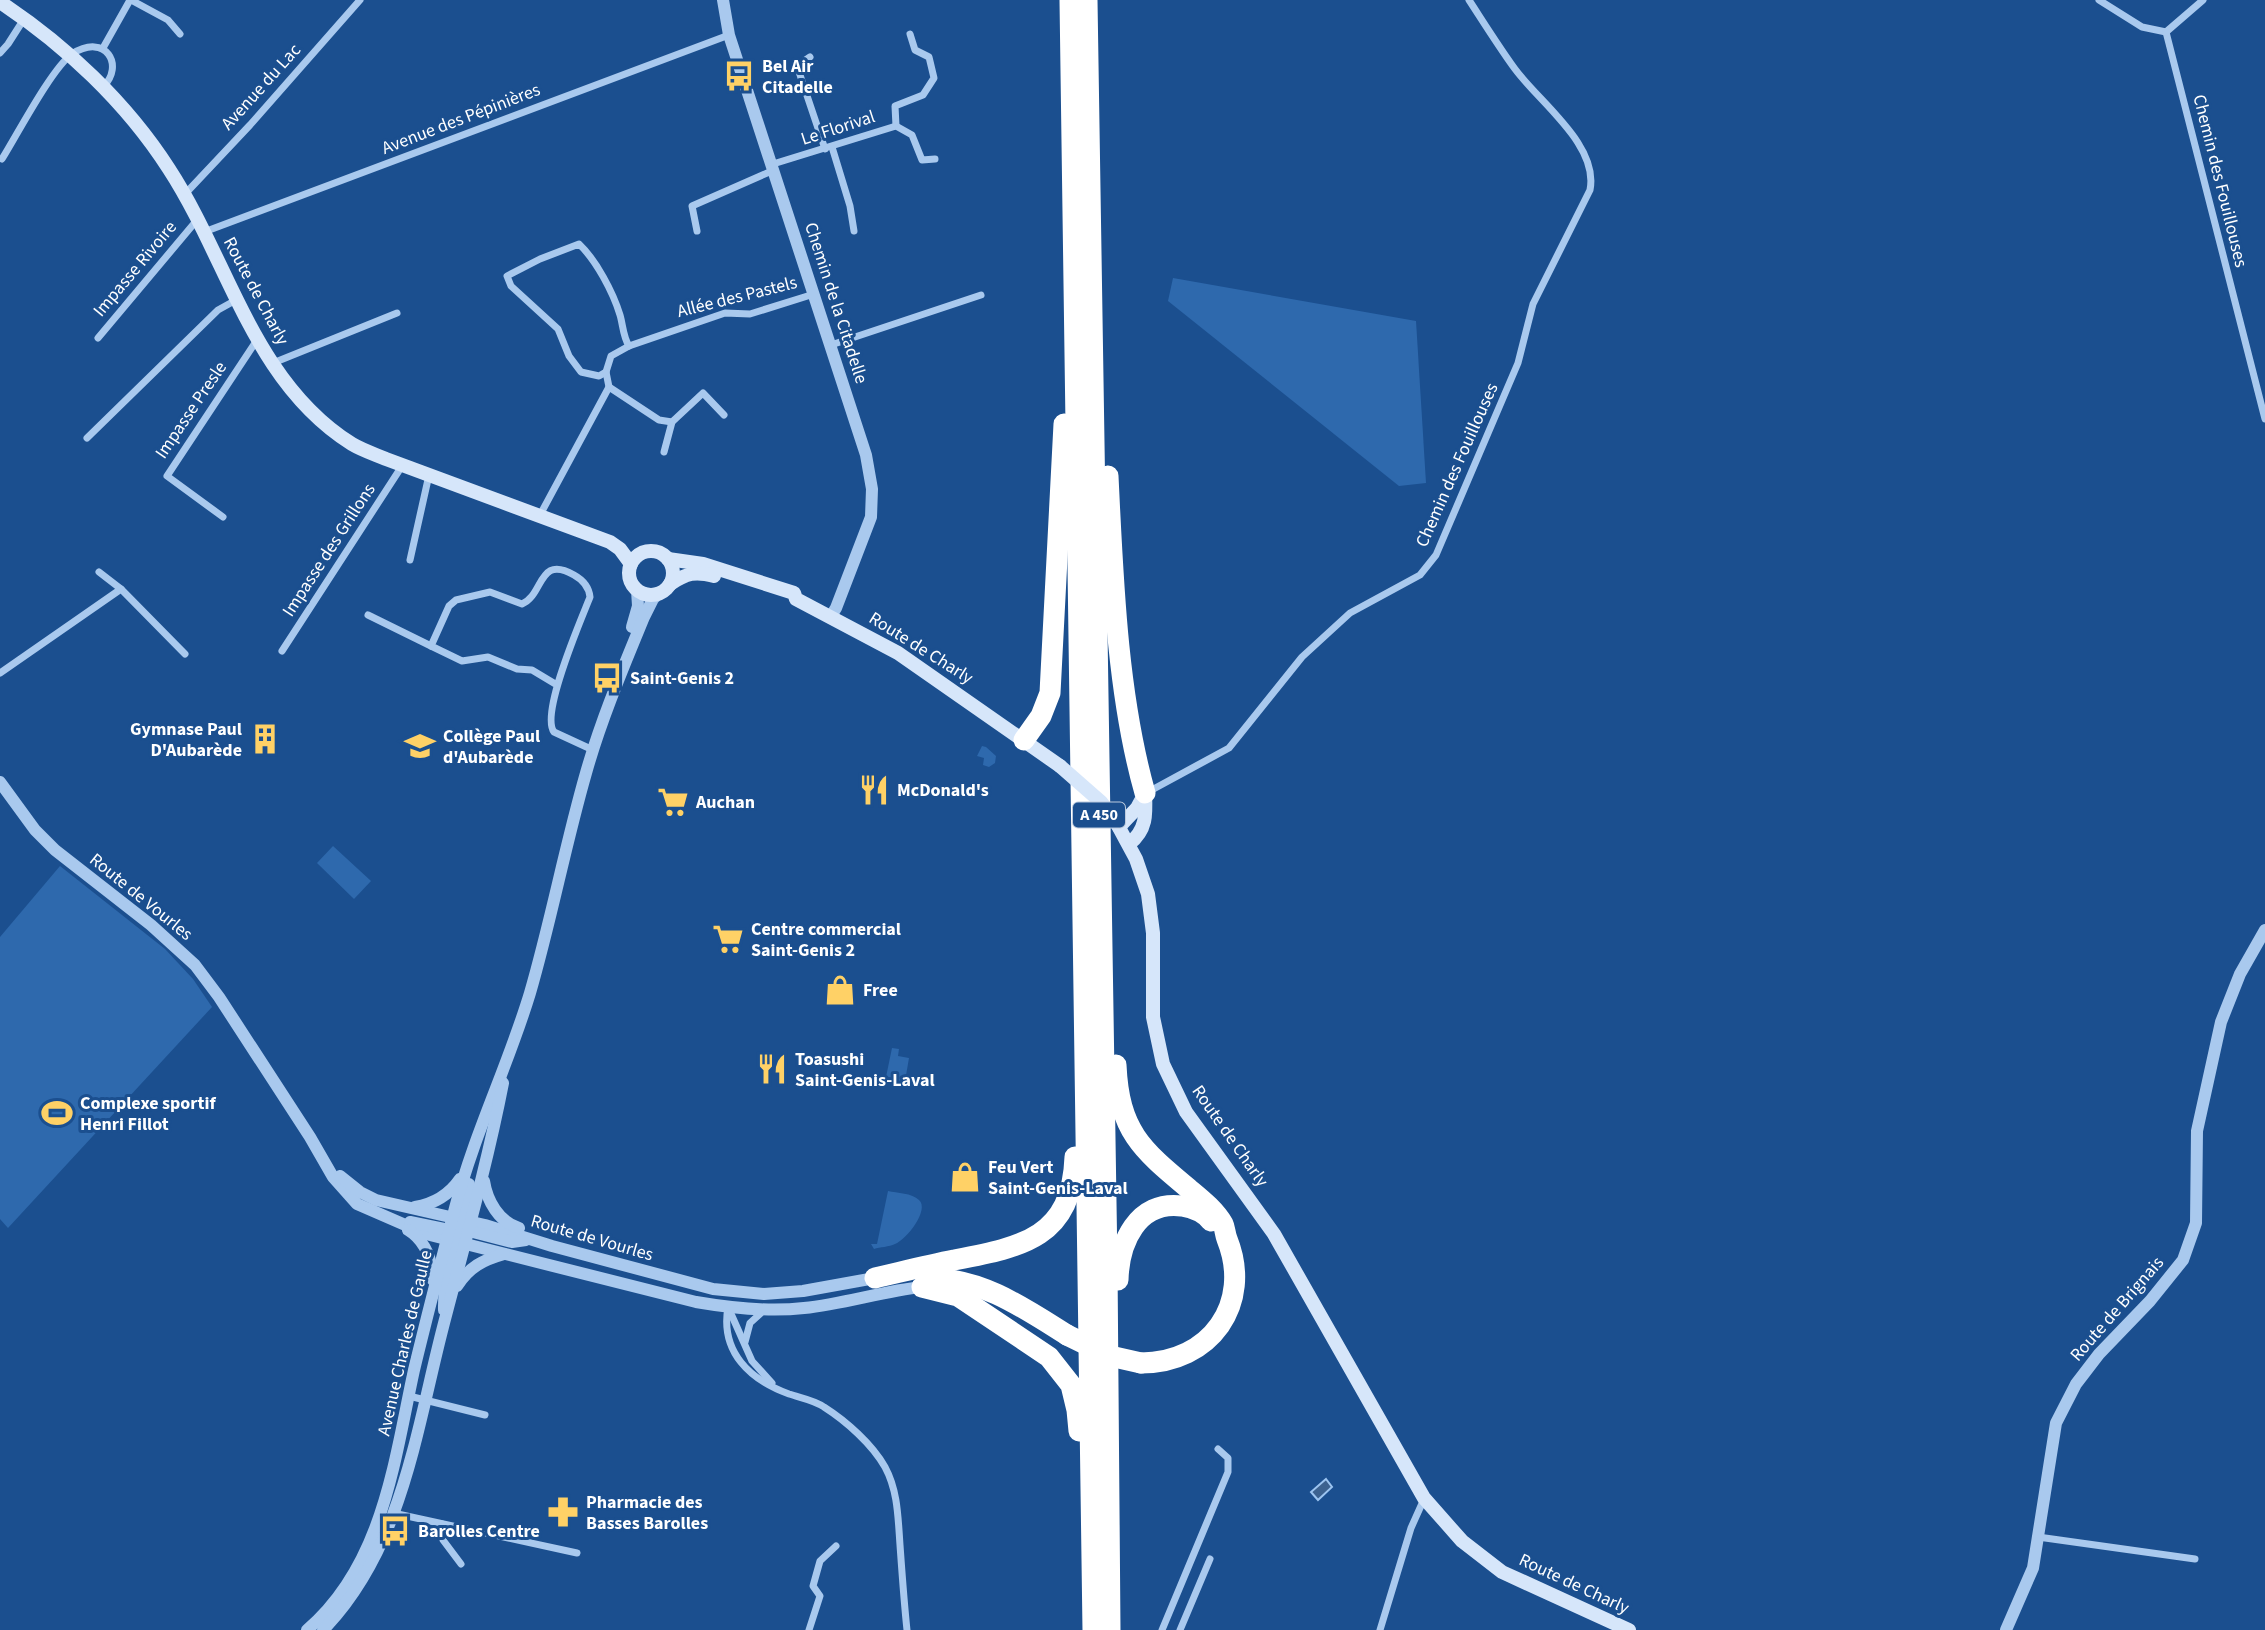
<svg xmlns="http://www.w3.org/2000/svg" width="2265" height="1630" viewBox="0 0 2265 1630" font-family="'Source Sans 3',sans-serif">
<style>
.green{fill:#2e69ad}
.water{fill:#3c6290;stroke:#9cc4f0;stroke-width:2}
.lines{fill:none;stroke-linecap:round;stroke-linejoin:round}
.minor{stroke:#a9c9ee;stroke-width:7}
.tertiary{stroke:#a9c9ee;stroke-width:12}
.secondary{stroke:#d6e6fa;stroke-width:14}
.motorway{stroke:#fff;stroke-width:21}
.secondary-bridge{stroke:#d6e6fa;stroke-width:14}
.motorway-bridge{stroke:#fff;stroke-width:21}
.labels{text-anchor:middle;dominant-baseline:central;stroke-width:6;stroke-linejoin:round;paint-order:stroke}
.shield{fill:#1b4f8f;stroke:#bbcadd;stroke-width:2}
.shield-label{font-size:16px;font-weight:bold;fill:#fff}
.poi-label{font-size:18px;font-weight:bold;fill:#fff;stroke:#1b4f8f;text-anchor:start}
.street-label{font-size:18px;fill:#fff;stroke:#1b4f8f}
</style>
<rect width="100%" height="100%" fill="#1b4f8f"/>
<g class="green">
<path d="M1173,278L1416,321L1426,483L1399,486L1168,301Z"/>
<path d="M982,746L986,747L996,756L995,763L989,767L983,765L984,758L977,756Z"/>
<path d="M333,846L371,881L354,899L317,863Z"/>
<path d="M60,866L165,949L193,979L212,1007L8,1228L0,1219V937Z"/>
<path d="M892,1048L899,1049L898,1056L909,1058L904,1087L892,1085L893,1078L886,1077Z"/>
<path d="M888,1191C897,1193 912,1193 919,1200C930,1210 906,1240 895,1244C889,1247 880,1247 874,1249L871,1244H877Z"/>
</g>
<path class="water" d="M1326,1479L1332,1487L1318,1500L1311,1492Z"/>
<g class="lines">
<g class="minor">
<path d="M131,0L168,20L180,34"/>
<path d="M2099,0L2142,27L2166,32"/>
<path d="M2166,32L2265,419"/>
<path d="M2166,32L2203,0"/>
<path d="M103,48L130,0"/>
<path d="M0,53L8,44L24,19"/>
<path d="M810,57L797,66L825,149"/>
<path d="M896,126L895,106L923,95L934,78L929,57L915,50L910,34"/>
<path d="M832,147L850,206L854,231"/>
<path d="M2,159C17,135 52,68 72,54C106,32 125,66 103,87"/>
<path d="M773,164L896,126L912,135L922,160L935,159"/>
<path d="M185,194L250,125L360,0"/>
<path d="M697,231L692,206L774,170"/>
<path d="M204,232L729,35"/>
<path d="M98,338L197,220"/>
<path d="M831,345L981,295"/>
<path d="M273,363L397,313"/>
<path d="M606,372L599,376L581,372L569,356L558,329L511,286L507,276L540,259L579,244C596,260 613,292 620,315C623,325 623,337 629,346"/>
<path d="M609,387L659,420L672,422"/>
<path d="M87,438L218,310L236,300"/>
<path d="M664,452L672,422L703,393L724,415"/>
<path d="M540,515L609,387L606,372L611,356L629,346L725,313L750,314L814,294"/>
<path d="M223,517L167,476L257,340"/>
<path d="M410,560L429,475"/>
<path d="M99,572L121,589"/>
<path d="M368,615L431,646"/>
<path d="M282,651L402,466"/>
<path d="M0,673L121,589L185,654"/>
<path d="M557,685L532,670L517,669L488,657L462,661L431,646L449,606L456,600L490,592L522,604C544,595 538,554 574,575C583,580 589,587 590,597C581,620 540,714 554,732L593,750"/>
<path d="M1148,792L1229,748L1302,657L1350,613L1420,575L1436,555L1518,363L1533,304L1590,190C1599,145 1540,103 1515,69C1499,47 1484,23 1469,0"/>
<path d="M728,1307C720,1352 750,1380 789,1394C801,1398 814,1400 824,1407C846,1421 872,1444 885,1467C898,1491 898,1518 900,1545C902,1573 904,1602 907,1630"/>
<path d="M728,1307L752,1361L772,1383"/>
<path d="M745,1342L750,1323L762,1312"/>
<path d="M409,1396L485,1415"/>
<path d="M393,1513L577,1553"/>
<path d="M442,1524L443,1540L461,1564"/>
<path d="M2038,1537L2195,1559"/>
<path d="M809,1630L820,1596L813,1586L820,1561L836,1546"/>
<path d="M1162,1630L1228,1472V1458L1218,1449"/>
<path d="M1180,1630L1210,1559"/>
<path d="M1380,1630L1411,1528L1424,1499"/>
</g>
<g class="tertiary">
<path d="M723,0L729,35L866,455L872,489L871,517L836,608L831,616"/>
<path d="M632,627L638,606L637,590"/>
<path d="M0,782L35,830L55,850L151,925L195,965L219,997L310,1137L333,1177L357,1204L426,1234L696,1302C731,1308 769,1312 804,1308C844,1304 883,1291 922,1287"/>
<path d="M340,1176L360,1192L376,1200L485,1225L552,1246L713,1289L764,1294L803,1291L875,1278"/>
<path d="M484,1181C487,1201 499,1222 519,1228"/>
<path d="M415,1207C434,1204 449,1195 460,1179"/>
<path d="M410,1222L449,1230L469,1231L512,1242L526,1240"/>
<path d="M408,1230C426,1241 432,1260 433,1280"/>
<path d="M457,1286C469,1267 483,1260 504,1254"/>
<path d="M444,1310C443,1267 465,1226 469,1184"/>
<path d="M307,1630C383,1565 394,1462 414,1370C427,1316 441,1262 455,1208C474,1134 508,1066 530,993C551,921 565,846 586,773C601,720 623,668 644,617L653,599L659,593"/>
<path d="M323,1630C402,1549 416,1431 443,1327C464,1246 487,1165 503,1083"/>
<path d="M2006,1630L2033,1568L2056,1423L2076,1384L2099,1354L2150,1301L2183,1260L2196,1223L2197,1131L2221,1022L2240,974L2265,930"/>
</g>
<g class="secondary">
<path d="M0,2C65,45 126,102 169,169C229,261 253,382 352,444C362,450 374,454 386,459L610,542L620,549L631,564"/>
<circle cx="651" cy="573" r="22"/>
<path d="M668,559L703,564L794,593L796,599L898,653L1060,766"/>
<path d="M670,584C687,573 695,571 714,576"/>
<path d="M1116,822L1136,859L1148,894L1153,933V1017L1163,1064L1186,1112L1274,1234L1424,1498L1462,1541L1502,1572L1629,1630"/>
<path d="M1119,827L1137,808L1144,795"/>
<path d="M1129,844C1147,830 1146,814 1145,793"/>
</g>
<g class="motorway">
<path d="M1070,0L1093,1630"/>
<path d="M1087,0L1107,1265L1110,1630"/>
<path d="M1108,476C1113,579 1117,694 1145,793"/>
<path d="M1024,740L1041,716L1050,693L1064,424"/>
<path d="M1116,1065C1119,1131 1141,1149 1189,1189C1201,1199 1215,1210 1223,1224C1225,1228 1225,1234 1227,1239C1253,1304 1210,1363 1141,1363"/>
<path d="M875,1278C901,1272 928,1265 954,1260C1022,1247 1072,1238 1075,1157"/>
<path d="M930,1278C983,1279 1024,1308 1067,1335"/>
<path d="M1118,1280C1119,1243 1137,1200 1182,1206C1193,1208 1204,1212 1211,1221"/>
<path d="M922,1287L958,1296L1049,1357L1071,1385L1077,1410L1079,1431"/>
</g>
<path class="secondary-bridge" d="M1060,766L1101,802L1116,822"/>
<path class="motorway-bridge" d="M1067,1335L1110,1356L1141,1363"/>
</g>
<defs>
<g id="bus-bare" transform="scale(2.415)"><path d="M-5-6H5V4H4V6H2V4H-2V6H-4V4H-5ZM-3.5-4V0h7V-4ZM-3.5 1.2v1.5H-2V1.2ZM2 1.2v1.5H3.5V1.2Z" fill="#ffd166" stroke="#1b4f8f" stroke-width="2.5" paint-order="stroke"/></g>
<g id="building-bare" transform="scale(2.415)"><path d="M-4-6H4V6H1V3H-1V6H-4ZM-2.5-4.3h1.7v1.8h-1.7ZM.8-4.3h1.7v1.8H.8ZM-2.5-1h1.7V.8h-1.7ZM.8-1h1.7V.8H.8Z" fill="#ffd166" stroke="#1b4f8f" stroke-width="2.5" paint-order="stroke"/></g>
<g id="school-bare" transform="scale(2.415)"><path d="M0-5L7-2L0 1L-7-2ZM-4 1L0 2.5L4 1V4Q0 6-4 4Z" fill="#ffd166" stroke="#1b4f8f" stroke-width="2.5" paint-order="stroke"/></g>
<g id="restaurant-bare" transform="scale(2.415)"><path d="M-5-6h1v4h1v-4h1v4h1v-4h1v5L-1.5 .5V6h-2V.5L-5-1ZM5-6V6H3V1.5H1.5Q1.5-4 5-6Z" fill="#ffd166" stroke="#1b4f8f" stroke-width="2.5" paint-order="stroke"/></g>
<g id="supermarket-bare" transform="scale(2.415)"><path d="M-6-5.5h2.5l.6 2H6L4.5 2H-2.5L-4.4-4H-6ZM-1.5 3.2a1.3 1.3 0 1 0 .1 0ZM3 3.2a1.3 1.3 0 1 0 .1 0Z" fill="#ffd166" stroke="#1b4f8f" stroke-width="2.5" paint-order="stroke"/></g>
<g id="shop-bare" transform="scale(2.415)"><path d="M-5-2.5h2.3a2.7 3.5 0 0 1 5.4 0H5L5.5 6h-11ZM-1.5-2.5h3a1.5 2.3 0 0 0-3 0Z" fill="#ffd166" stroke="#1b4f8f" stroke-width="2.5" paint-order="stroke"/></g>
<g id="stadium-bare" transform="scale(2.415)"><path d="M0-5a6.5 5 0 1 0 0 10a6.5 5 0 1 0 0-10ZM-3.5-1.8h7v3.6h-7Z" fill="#ffd166" stroke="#1b4f8f" stroke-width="2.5" paint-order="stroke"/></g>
<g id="pharmacy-bare" transform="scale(2.415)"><path d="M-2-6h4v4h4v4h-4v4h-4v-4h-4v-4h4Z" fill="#ffd166" stroke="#1b4f8f" stroke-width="2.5" paint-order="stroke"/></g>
</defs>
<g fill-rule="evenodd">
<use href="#bus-bare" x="739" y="76"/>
<use href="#bus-bare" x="607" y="678"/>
<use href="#building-bare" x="265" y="739"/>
<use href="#school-bare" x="420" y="746"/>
<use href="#restaurant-bare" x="874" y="790"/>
<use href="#supermarket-bare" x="673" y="802"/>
<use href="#supermarket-bare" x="728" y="939"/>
<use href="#shop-bare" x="840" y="990"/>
<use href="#restaurant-bare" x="772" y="1069"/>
<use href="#stadium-bare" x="57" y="1113"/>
<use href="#shop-bare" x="965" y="1177"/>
<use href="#pharmacy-bare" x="563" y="1512"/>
<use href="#bus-bare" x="395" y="1531"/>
</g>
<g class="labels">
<rect class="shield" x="1073" y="802.5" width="52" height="25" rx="5"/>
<g class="shield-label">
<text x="1099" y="815">A 450</text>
</g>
<g class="poi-label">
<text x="762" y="66">Bel Air<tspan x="762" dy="21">Citadelle</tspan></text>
<text x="630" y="678">Saint-Genis 2</text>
<text x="242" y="729" text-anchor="end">Gymnase Paul<tspan x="242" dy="21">D'Aubarède</tspan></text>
<text x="443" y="736">Collège Paul<tspan x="443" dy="21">d'Aubarède</tspan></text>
<text x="897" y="790">McDonald's</text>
<text x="696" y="802">Auchan</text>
<text x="751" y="929">Centre commercial<tspan x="751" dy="21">Saint-Genis 2</tspan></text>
<text x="863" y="990">Free</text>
<text x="795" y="1059">Toasushi<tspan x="795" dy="21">Saint-Genis-Laval</tspan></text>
<text x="80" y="1103">Complexe sportif<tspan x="80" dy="21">Henri Fillot</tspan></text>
<text x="988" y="1167">Feu Vert<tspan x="988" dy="21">Saint-Genis-Laval</tspan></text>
<text x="586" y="1502">Pharmacie des<tspan x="586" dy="21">Basses Barolles</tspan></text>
<text x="418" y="1531">Barolles Centre</text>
</g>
<g class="street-label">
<text transform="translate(261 87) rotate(-48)">Avenue du Lac</text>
<text transform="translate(461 119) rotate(-21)">Avenue des Pépinières</text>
<text transform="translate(838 128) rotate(-18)">Le Florival</text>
<text transform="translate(2220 181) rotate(76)">Chemin des Fouillouses</text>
<text transform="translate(135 269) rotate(-50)">Impasse Rivoire</text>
<text transform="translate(256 291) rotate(62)">Route de Charly</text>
<text transform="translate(737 297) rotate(-14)">Allée des Pastels</text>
<text transform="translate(836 303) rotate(72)">Chemin de la Citadelle</text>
<text transform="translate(191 410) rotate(-56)">Impasse Presle</text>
<text transform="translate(1457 465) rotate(-66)">Chemin des Fouillouses</text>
<text transform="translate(329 550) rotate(-57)">Impasse des Grillons</text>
<text transform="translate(921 648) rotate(32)">Route de Charly</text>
<text transform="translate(141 897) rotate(39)">Route de Vourles</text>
<text transform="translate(1230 1136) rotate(55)">Route de Charly</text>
<text transform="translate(592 1238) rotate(16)">Route de Vourles</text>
<text transform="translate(2117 1309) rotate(-49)">Route de Brignais</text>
<text transform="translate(405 1343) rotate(-77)">Avenue Charles de Gaulle</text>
<text transform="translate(1574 1584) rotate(25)">Route de Charly</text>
</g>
</g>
</svg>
